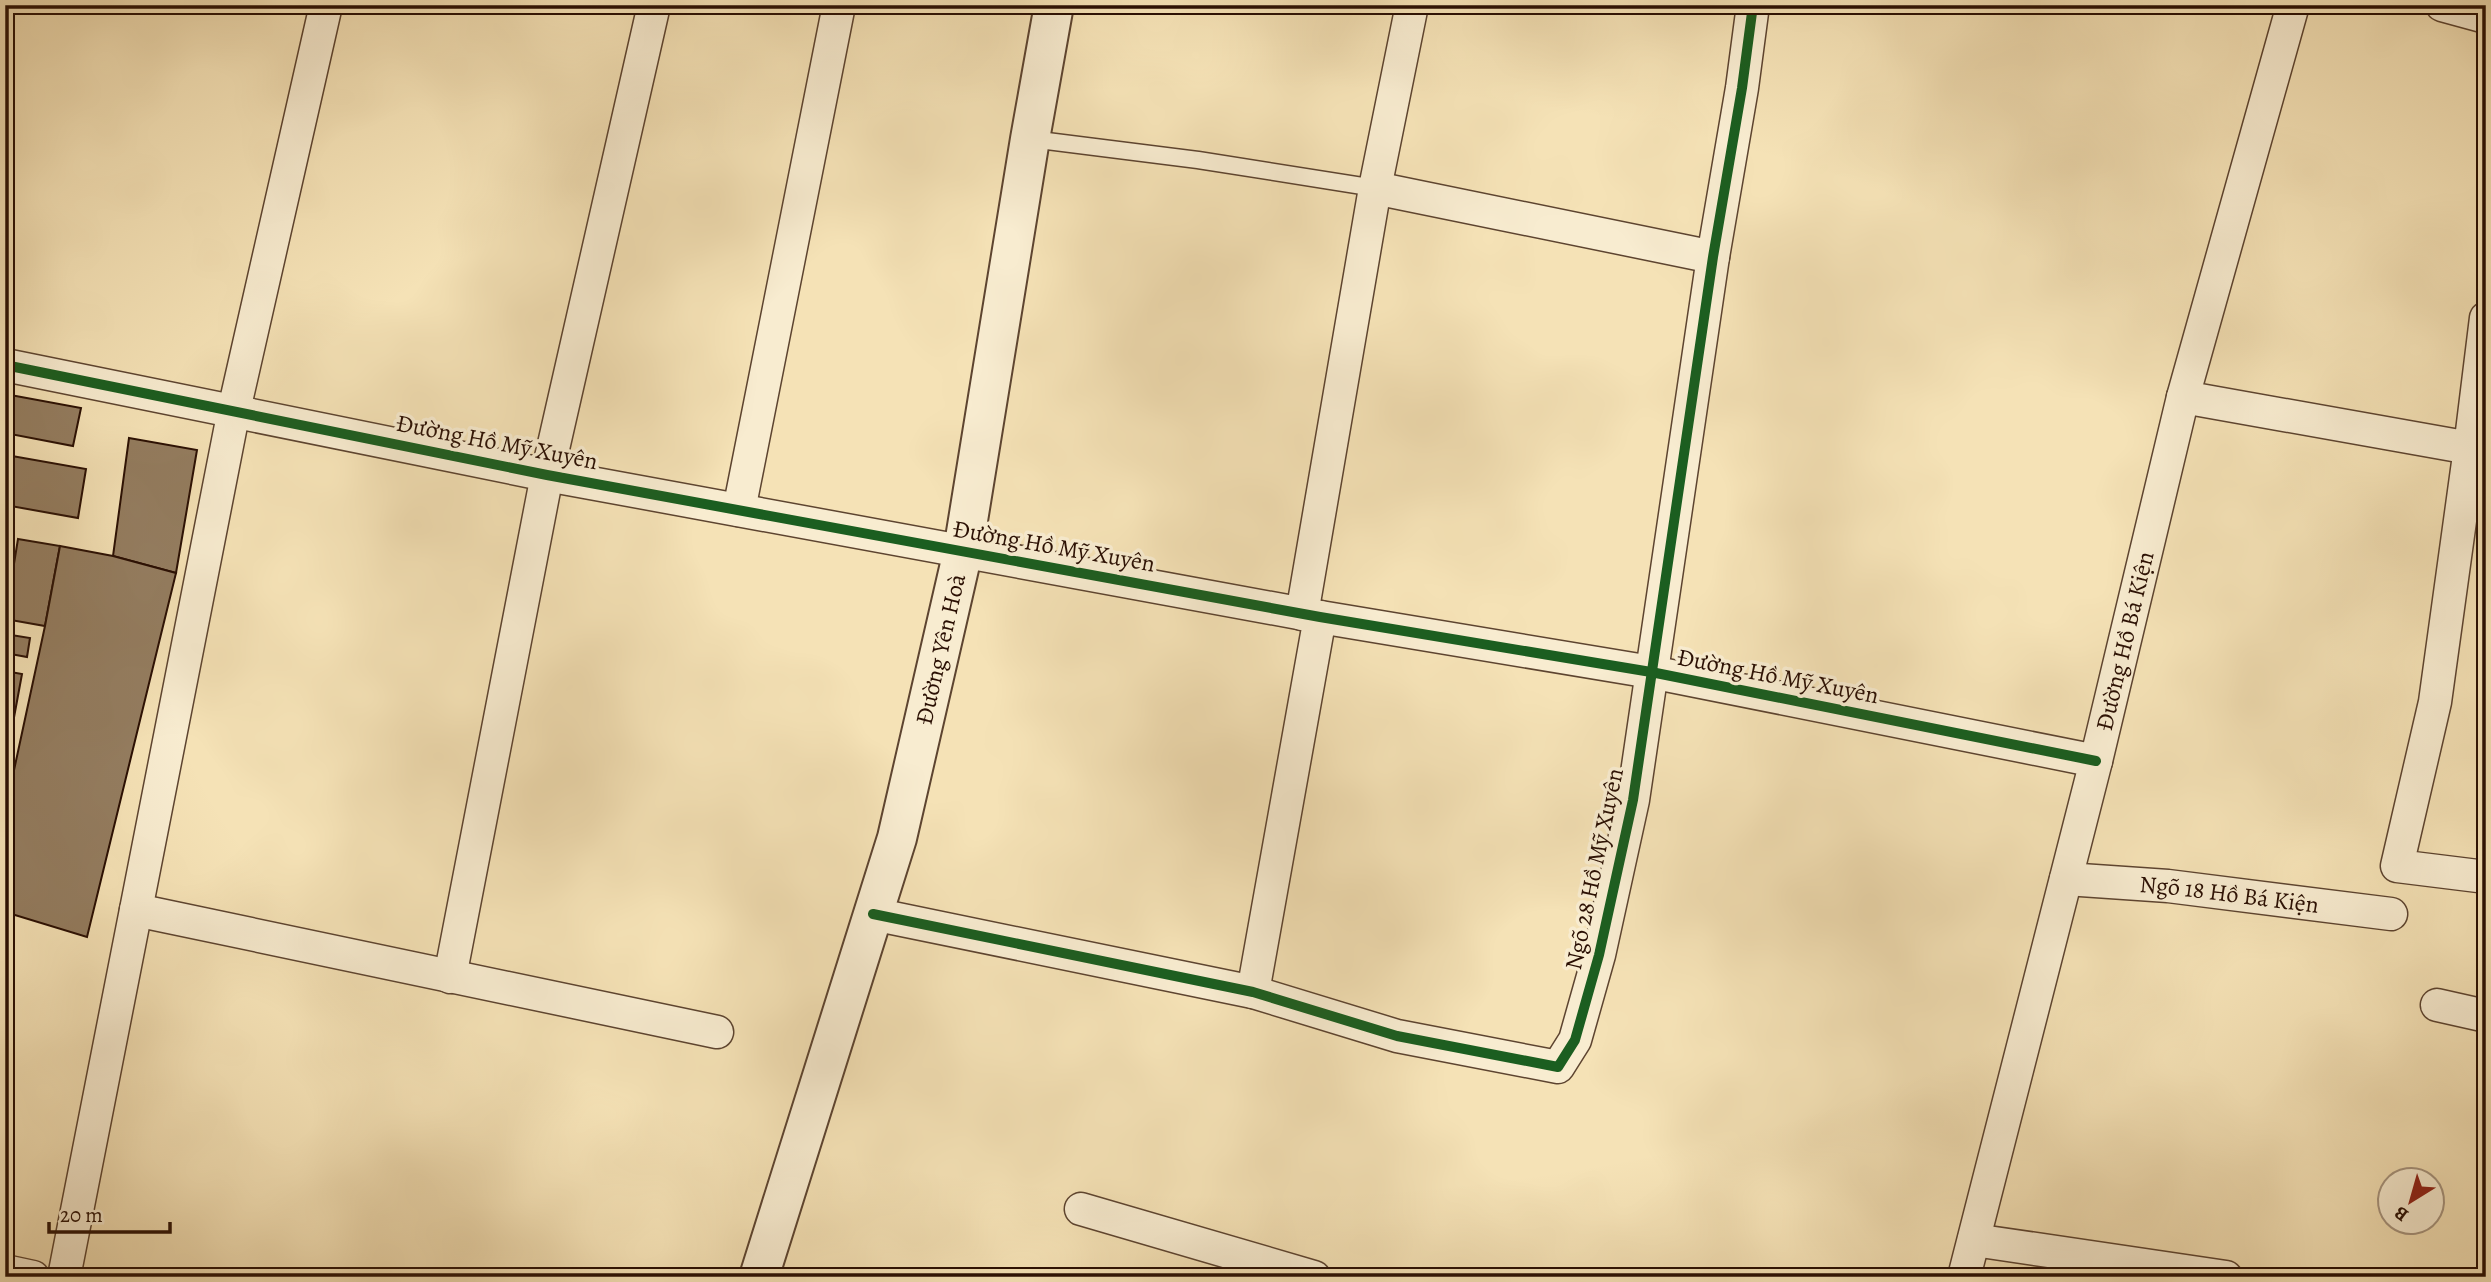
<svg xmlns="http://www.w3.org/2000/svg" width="2491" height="1282" viewBox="0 0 2491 1282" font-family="Alegreya,serif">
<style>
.building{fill:#947d60;stroke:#2a0f03;stroke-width:2}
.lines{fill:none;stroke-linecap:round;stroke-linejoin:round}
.service-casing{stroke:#5d4430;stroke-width:19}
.minor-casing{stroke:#5d4430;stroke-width:35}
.tertiary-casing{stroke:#5d4430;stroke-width:42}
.service{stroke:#f8ecd0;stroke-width:16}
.minor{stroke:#f8ecd0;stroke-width:32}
.tertiary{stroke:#f8ecd0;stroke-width:38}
.cycleway-casing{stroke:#f8ecd0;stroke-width:15}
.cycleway{stroke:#1b5e20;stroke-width:10}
.labels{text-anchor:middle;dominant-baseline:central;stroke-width:7;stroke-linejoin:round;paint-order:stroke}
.street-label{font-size:24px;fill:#2a0f03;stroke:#f8ecd0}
</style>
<rect width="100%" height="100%" fill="#f5e2b6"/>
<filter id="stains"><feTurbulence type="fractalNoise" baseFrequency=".00286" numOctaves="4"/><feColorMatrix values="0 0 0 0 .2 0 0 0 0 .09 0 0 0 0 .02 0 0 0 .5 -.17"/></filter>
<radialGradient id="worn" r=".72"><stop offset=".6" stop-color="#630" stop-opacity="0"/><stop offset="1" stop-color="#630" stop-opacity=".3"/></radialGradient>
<g class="building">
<path d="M5,394L81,408L73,446L5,433Z"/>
<path d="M129,438L197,450L176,573L113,556Z"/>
<path d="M5,454L12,456L5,494Z"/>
<path d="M12,456L86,469L78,518L5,505Z"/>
<path d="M18,539L60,546L45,626L5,619Z"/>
<path d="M60,546L113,556L176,573L87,937L5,912V812L45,626Z"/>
<path d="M5,634L30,638L27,657L5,653Z"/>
<path d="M5,671L22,674L8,750L5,749Z"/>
</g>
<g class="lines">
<g class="service-casing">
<path id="service" d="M1031,139L1198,160L1375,188"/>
</g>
<g class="minor-casing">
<g id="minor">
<path d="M2442,5L2486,17"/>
<path d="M1375,188L1713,257"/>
<path d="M5,365L547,475L1320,617L1651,672L2096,761"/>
<path d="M2183,397L2470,448L2486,318"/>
<path d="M2486,450L2470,448L2435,702L2397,866L2486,877"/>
<path d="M739,510L839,5"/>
<path d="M1302,614L1375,188L1412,5"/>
<path id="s1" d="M2066,879L2168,886L2391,914"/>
<path d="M136,910L717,1032"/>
<path d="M873,914L1253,992L1397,1036L1558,1067L1575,1040L1599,955L1633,800L1713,257L1742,88L1753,5"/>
<path d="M450,977L547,475L654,5"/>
<path d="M1253,992L1320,617"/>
<path d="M2437,1005L2486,1016"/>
<path d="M1081,1209L1314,1277"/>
<path d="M1974,1240L2226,1277"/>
<path d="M5,1271L33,1277"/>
<path d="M64,1277L234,410L326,5"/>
<path id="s2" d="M1964,1277L2096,761L2183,397L2293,5"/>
</g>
</g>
<g class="tertiary-casing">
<g id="tertiary">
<path id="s3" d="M759,1277L897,838L963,551L1030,139L1054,5"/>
</g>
</g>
<use href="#service" class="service"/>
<use href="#minor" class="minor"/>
<use href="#tertiary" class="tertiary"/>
<g class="cycleway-casing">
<g id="cycleway">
<path d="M5,365L547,475L1320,617L1651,672L2096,761"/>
<path d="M873,914L1253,992L1397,1036L1558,1067L1575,1040L1599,955L1633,800L1713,257L1742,88L1753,5"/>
</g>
</g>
<use href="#cycleway" class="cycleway"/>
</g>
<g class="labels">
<g class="street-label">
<text transform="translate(497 442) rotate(11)">Đường Hồ Mỹ Xuyên</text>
<text transform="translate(1054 546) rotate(10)">Đường Hồ Mỹ Xuyên</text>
<text stroke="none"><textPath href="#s2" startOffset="656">Đường Hồ Bá Kiện</textPath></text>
<text stroke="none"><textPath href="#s3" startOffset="654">Đường Yên Hoà</textPath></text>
<text transform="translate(1778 676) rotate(11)">Đường Hồ Mỹ Xuyên</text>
<text transform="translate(1594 869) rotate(-78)">Ngõ 28 Hồ Mỹ Xuyên</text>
<text stroke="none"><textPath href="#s1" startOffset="164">Ngõ 18 Hồ Bá Kiện</textPath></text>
</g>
</g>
<rect width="2491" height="1282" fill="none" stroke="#f5e2b6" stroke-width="28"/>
<rect x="7" y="7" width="2477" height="1268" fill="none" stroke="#2a0f03" stroke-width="3.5"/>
<rect x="14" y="14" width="2463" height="1254" fill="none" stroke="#2a0f03" stroke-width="2"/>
<g transform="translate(2411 1201) rotate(217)"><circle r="33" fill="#f8ecd0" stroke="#a6947e" stroke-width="2"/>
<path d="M0-5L12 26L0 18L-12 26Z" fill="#8f2418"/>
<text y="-10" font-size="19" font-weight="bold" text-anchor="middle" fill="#2a0f03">B</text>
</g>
<path d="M49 1222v10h121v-10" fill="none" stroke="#2a0f03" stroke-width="3.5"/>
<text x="60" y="1222" font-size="21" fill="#2a0f03" stroke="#f8ecd0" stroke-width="5" paint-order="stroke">20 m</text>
<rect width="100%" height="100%" filter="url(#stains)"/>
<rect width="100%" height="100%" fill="url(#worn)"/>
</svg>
